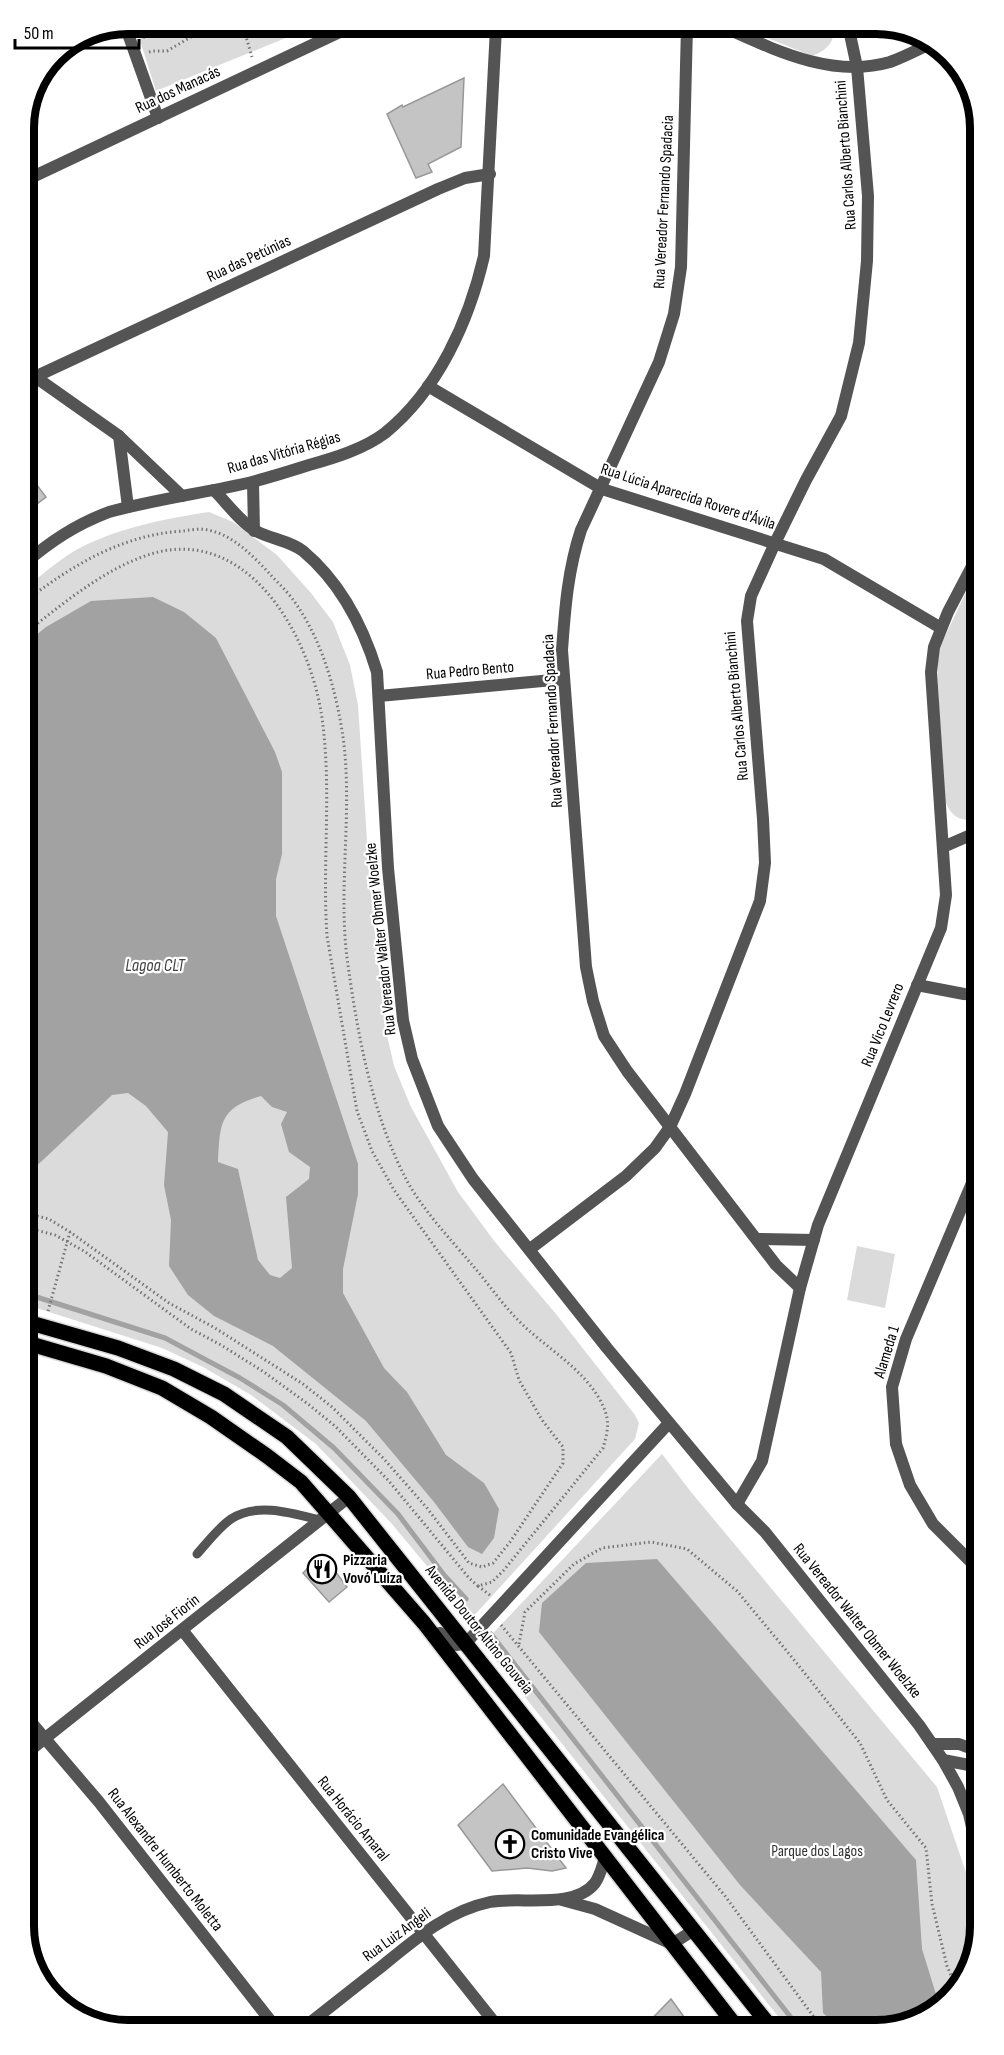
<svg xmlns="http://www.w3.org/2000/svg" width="1004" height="2055" viewBox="0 0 1004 2055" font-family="'Sofia Sans Condensed',sans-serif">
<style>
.green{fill:#dbdbdb}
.water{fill:#a2a2a2;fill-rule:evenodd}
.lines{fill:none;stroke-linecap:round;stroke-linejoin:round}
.stream{stroke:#a2a2a2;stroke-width:5}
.building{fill:#c4c4c4;stroke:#989898;stroke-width:1.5}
.primary-casing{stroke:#dbdbdb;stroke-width:18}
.path{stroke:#767676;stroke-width:3;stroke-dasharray:1.5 3;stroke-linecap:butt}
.service{stroke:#545454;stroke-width:9}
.minor{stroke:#545454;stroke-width:12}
.primary{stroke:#000;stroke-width:15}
.labels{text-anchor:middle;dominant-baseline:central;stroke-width:4.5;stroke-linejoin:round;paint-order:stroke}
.street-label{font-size:16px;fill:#000;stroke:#fff}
.poi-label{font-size:16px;font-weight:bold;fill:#000;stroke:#fff;text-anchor:start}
.park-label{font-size:16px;fill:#323232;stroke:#fff}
.water-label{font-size:18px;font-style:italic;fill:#434343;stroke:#fff}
.rim{fill:none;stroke:#000;stroke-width:8}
</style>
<rect width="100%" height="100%" fill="#fff"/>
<g class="green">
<path d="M832,25C838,40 826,51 812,56L738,26Z"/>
<path d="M305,30L156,91L137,31Z"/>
<path d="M209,512L233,522L277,555L311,593L333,622L350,665L358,705L370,885L385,1026L394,1066L411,1107L458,1192L495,1242L556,1314L635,1415L639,1423L635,1439L471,1619L392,1524L316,1444L251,1395L203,1367L162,1348L24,1304V589C41,576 57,561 76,550C117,528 163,519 209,512Z"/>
<path d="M980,563V816C962,824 952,818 945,801L939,706L937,653Z"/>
<path d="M857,1246L895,1254L885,1308L847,1300Z"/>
<path d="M662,1454L691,1492L937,1787L980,1914V1927L962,1985L915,2023L784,2024L483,1644Z"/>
</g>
<g class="water">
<path d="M153,597L184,612L216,638L275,752L282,772V854L276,879V916L358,1164V1194L343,1269V1293L384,1368L407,1392L446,1455L484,1483L499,1509L494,1538L482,1554L468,1547L434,1502L366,1421L273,1346L214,1316L188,1295L169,1266L171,1220L164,1185L168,1132L146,1106L128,1093L112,1095L27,1175H24V645L46,627L91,601ZM261,1096L272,1107L287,1112L281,1124L289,1152L310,1167L309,1179L286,1197L292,1268L280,1278L270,1275L258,1260L238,1169L218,1162C220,1122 220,1108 261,1096Z"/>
<path d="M657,1559L916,1860L922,1949L939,2004L915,2023L835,2024L823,2013L821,1972L740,1885L539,1632L542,1603L586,1563Z"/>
</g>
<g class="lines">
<g class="stream">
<path d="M24,1293L165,1338L240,1378L283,1405L334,1448L398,1514L444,1575L466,1599"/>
<path d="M491,1634L796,2024"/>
</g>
</g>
<g class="building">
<path d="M464,78L461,147L428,164L432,172L416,178L387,114L402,105L403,107Z"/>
<path d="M24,468L46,497L24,514Z"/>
<path d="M323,1559L329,1563L347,1587L329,1602L303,1573L315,1561Z"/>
<path d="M503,1784L566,1868L552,1871L527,1868L492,1871L458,1825Z"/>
<path d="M671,1999L690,2025L645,2026Z"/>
</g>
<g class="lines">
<g class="primary-casing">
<g id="primary">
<path d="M24,1321L118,1348L174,1369L224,1394L287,1437L349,1497L769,2025"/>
<path d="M24,1342L106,1366L162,1388L211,1417L267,1456L301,1482L424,1623L735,2025"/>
</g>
</g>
<g class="path">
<path d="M244,30L252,57"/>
<path d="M143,38L150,31"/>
<path d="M149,52L153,51H167L201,31"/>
<path d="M24,1213L49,1219L70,1232L169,1303L215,1328L303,1384L332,1407L384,1459L427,1508L469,1563L482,1567L493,1563L510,1542L563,1463V1447L542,1420L519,1380L511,1353L394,1190L372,1151L357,1111L327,936C322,863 332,790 322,718C310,633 244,518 142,557C99,573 60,606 24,634"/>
<path d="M24,1227L55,1235L84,1251L191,1329L221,1345L264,1372L308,1404L335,1426L388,1480L469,1578L478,1586L492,1582L504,1570L603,1448C609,1428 610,1418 600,1400C583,1369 548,1349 523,1325C505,1308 490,1286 474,1267C452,1241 420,1207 405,1177C371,1111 357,1031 347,958C338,885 353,810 343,737C336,690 322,640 294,601C287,591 277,582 269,573C252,555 233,535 208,530C200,528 191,530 183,531C121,535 73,565 24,602"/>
<path d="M48,1311L70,1232"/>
<path d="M478,1586L491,1596"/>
<path d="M501,1625L725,1896L819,2024"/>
<path d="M519,1644L525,1612L574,1564L602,1548L651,1542L687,1549L737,1591L795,1661L860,1743L887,1800L926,1848L932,1904L947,1966L957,1989"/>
</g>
<path class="service" d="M197,1554C207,1543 218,1528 231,1519C256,1502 292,1513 319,1520"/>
<g class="minor">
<path d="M687,26L681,267L674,314L659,362L581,530C568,569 565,608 562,650L586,967L593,1001L604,1036L627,1071L776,1265L800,1288"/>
<path d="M721,26C773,49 831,79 890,62C904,57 919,49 932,43"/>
<path d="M127,31L158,118"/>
<path d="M24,181L346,29"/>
<path d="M24,369L119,436L182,496"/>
<path d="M24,382L438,189L465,178L490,174"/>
<path d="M428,386L602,489L824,559L941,628"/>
<path d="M119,436L128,507"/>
<path d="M253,482L254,531"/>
<path d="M214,490C225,501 242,524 256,531C271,539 291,541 303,551C340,582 363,626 377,672L388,868L403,1020L412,1059L438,1126L473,1179L607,1348L737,1504L765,1532L919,1725L943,1760L958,1787L969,1814L980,1863"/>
<path d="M24,564C51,541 75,525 109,512C156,499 205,493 252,482C271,477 290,471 309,465C334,458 364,449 385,433C438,390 469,321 484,256L496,28"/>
<path d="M379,696L564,679"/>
<path d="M943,847L980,831"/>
<path d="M917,985L964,994L980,995"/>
<path d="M757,1239L814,1240"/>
<path d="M530,1249L626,1176L655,1148L670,1127L685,1094L760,901L765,863L763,819L747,621L751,596L775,543L806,480L841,416L859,343L867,261L868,196L857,67L848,25"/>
<path d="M737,1504L762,1461L800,1288L818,1225L941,928L946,895L931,672L934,647L948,612L980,551"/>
<path d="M980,1571L933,1524L910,1485L896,1444L892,1387L906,1339L980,1164"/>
<path d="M183,1631L498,2027"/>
<path d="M440,1633C448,1643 453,1648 466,1643L669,1423"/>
<path d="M24,1714L99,1802L277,2029"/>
<path d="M932,1744H959L980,1752"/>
<path d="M24,1755L349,1497"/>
<path d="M943,1760L969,1765L980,1777"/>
<path d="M562,1900L595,1909L672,1944L694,1930"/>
<path d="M302,2029C329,2008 355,1987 381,1967C414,1940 447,1911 490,1902C519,1896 574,1910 595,1883C600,1876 602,1867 605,1858"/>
</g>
<use href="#primary" class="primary"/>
</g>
<defs>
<g id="restaurant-ring" transform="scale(1.5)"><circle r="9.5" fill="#fff" stroke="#000" stroke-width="1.5"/><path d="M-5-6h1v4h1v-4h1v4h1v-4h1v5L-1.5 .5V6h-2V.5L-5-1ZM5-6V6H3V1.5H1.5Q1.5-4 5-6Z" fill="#000"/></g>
<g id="church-ring" transform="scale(1.5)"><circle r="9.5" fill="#fff" stroke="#000" stroke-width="1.5"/><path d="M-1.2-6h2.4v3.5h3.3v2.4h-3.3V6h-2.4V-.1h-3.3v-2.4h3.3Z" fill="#000"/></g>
</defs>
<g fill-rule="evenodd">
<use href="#restaurant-ring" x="322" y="1569"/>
<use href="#church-ring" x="510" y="1844"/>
</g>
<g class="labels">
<g class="street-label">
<text transform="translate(178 90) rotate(-25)">Rua dos Manacás</text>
<text transform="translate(846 155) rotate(-94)">Rua Carlos Alberto Bianchini</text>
<text transform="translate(664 202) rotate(-87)">Rua Vereador Fernando Spadacia</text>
<text transform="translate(249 259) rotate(-25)">Rua das Petúnias</text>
<text transform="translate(284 453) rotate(-16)">Rua das Vitória Régias</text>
<text transform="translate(688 497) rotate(18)">Rua Lúcia Aparecida Rovere d'Ávila</text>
<text transform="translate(470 671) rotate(-5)">Rua Pedro Bento</text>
<text transform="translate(737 706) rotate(-95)">Rua Carlos Alberto Bianchini</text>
<text transform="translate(553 721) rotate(-93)">Rua Vereador Fernando Spadacia</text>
<text transform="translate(381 939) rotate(-96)">Rua Vereador Walter Obmer Woelzke</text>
<text transform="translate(883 1025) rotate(-68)">Rua Vico Levrero</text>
<text transform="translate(887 1352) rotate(-73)">Alameda 1</text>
<text transform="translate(857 1621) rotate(51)">Rua Vereador Walter Obmer Woelzke</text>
<text transform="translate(167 1622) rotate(-38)">Rua José Fiorin</text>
<text transform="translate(479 1630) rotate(51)">Avenida Doutor Altino Gouveia</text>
<text transform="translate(353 1819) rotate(51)">Rua Horácio Amaral</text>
<text transform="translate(165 1860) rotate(52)">Rua Alexandre Humberto Moletta</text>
<text transform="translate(397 1935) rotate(-36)">Rua Luiz Angeli</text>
</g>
<g class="poi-label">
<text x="343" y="1560">Pizzaria<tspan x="343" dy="18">Vovó Luíza</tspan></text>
<text x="531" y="1835">Comunidade Evangélica<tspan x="531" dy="18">Cristo Vive</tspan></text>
</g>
<g class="park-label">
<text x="817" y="1851">Parque dos Lagos</text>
</g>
<g class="water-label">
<text x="155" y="965">Lagoa CLT</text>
</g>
</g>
<path d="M0 0H1004V2055H0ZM128 34H876A94 94 0 0 1 970 128V1926A94 94 0 0 1 876 2020H128A94 94 0 0 1 34 1926V128A94 94 0 0 1 128 34Z" fill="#fff" fill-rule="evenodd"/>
<path class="rim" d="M128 34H876A94 94 0 0 1 970 128V1926A94 94 0 0 1 876 2020H128A94 94 0 0 1 34 1926V128A94 94 0 0 1 128 34Z"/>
<path d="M15 39v9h124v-9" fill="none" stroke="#000000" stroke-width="3"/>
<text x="24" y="39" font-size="18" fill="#000000" stroke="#ffffff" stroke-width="4.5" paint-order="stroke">50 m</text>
</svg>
